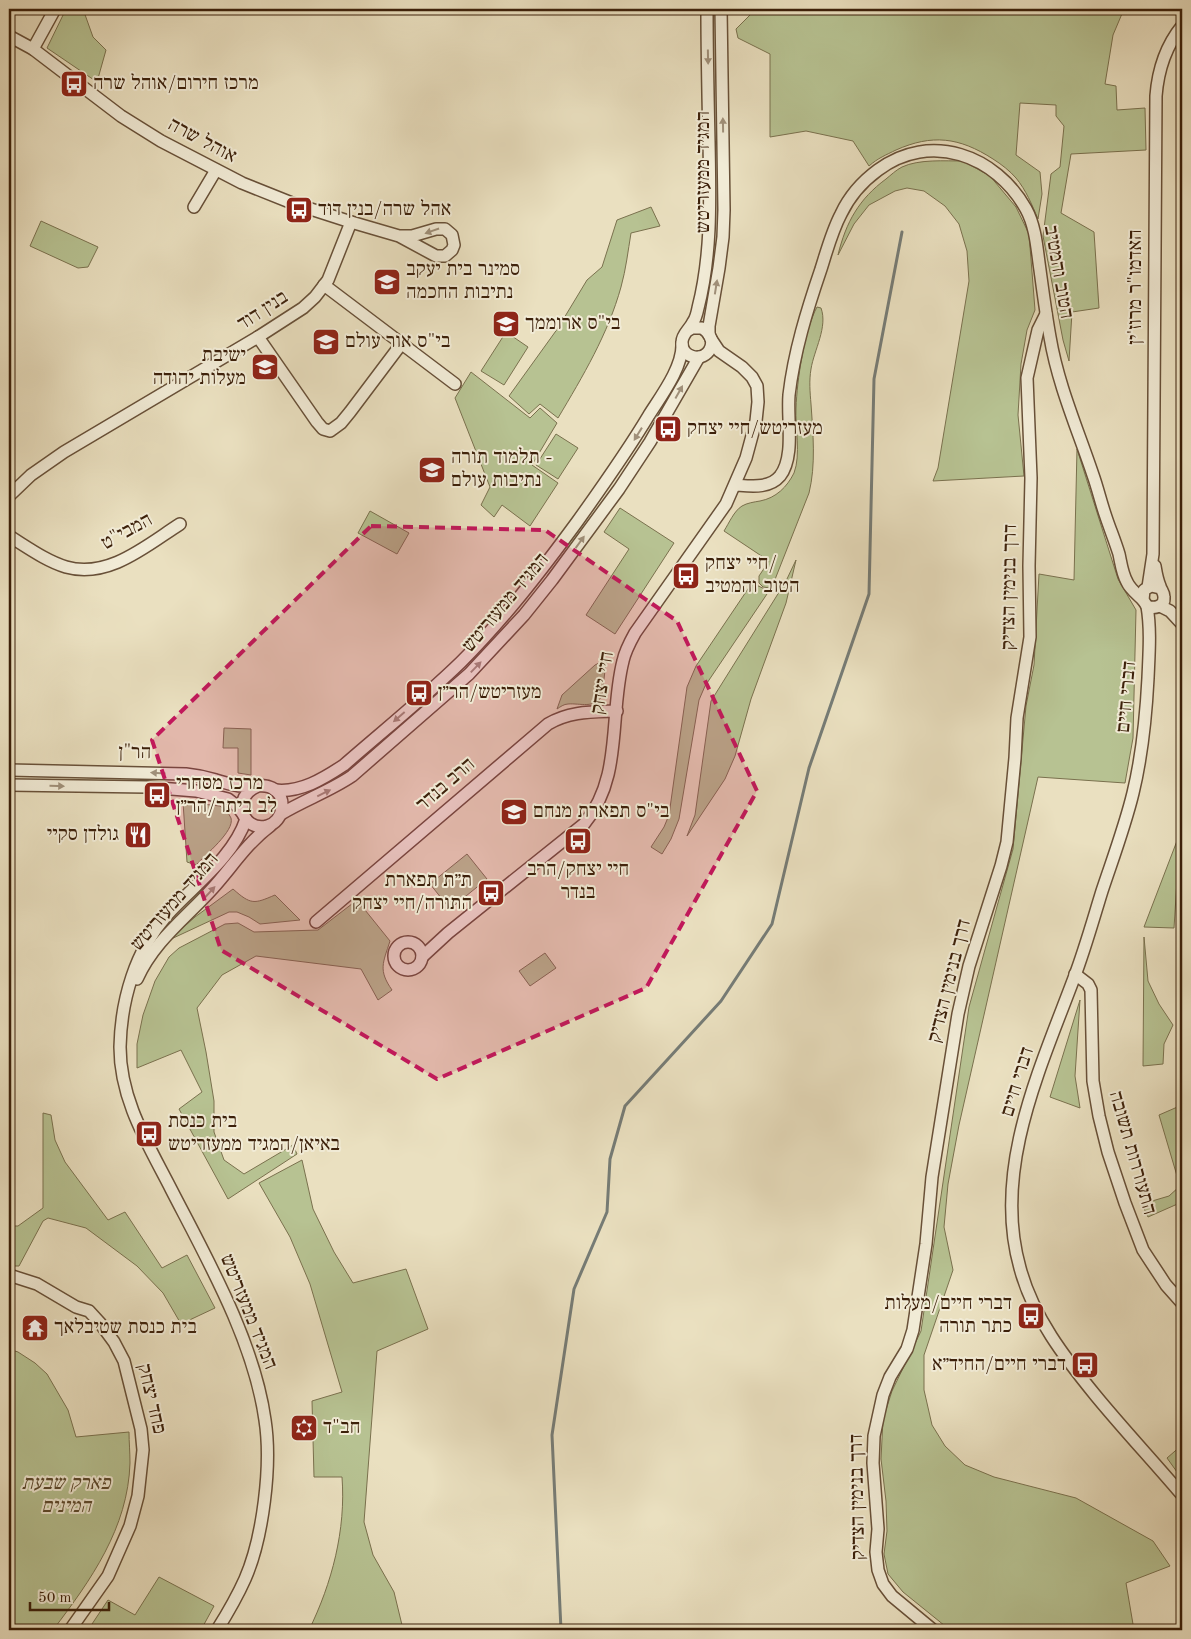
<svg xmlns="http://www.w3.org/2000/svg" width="1191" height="1639" viewBox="0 0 1191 1639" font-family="'Old Standard TT','Frank Ruhl Libre',serif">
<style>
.green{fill:#b7c292;stroke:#7a714e}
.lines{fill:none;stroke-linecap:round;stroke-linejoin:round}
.stream{stroke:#767c76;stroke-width:3}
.minor-casing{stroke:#685038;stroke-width:14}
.minor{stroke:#f1ebd6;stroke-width:11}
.oneway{fill:#a0907a}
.marked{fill:#c2185b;fill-opacity:0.2;stroke:#c2185b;stroke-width:4;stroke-dasharray:10 6;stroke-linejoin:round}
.labels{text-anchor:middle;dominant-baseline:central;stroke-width:4;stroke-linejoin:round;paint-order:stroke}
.poi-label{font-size:20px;fill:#3c200a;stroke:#f1ebd6;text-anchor:start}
.street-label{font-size:20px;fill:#3c200a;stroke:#f1ebd6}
.park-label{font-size:20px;font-style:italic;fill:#5b482c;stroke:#f1ebd6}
</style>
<rect width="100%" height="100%" fill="#eae0c0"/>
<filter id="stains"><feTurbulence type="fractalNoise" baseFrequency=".004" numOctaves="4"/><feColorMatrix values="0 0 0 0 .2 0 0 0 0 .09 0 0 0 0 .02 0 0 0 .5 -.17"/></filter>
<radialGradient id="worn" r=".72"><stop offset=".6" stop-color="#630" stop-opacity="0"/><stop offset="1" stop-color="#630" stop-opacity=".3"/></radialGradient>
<g class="green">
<path d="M66,9H83L93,37L106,50L97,82L47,48Z"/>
<path d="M756,9H1124L1113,35L1105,84L1116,86L1117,110L1145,108L1146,150L1071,154L1061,213L1094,232L1099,308L1072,312L1069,361L1063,340L1043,236L1051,174L1060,167L1064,126L1056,116V105L1020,103L1016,155L1040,172L1042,194L1038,219C1032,205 1026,190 1016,178C1010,171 1001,164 993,159C959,137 932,134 896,150C886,155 878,158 869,166L853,141L806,131L770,137V54L738,38L736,29Z"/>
<path d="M963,161L990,176L1016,207L1029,234L1035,310L1027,330L1021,364L1018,415L1024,476L933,481L938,468L969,281L967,251L959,224L945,206L924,191L907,188L895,191L869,205L854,224L838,255C846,222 859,199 886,179C891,175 896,170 902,167C919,159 945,161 963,161Z"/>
<path d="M651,207L660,226L631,233C628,251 626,269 621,287C608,334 583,376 558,418L540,404L529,414L509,396L558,328L587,280L602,267L617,220Z"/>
<path d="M41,221L98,247L88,267L78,268L30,246Z"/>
<path d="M817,307L821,308C828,327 814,350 811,369C809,381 810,392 811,404C813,433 816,465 809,493L774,582L770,588L763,587L759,583V576L769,561L724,531C729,523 734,511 742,506C747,503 754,502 760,501C776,498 787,487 794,473C801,455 795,427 796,408C797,381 804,331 817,307Z"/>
<path d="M506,332L528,347L504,385L481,371Z"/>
<path d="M471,372L530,418L540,408L557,423L532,465L558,483L530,526L502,505L494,517L481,505L490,487L455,398Z"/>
<path d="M556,434L578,448L558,479L536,465Z"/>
<path d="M1077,449L1118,579L1136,610L1133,738L1125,783L1038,777L959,1125L948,1184L944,1227L953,1270L924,1355V1390L932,1425L945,1446L965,1465L994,1477L1076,1498L1153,1541L1170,1566L1126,1583L1134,1630H950L903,1592L888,1574L884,1554L887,1531L886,1501L881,1459L883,1419L892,1391L921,1331L969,1007L1013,849L1026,706L1034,665L1039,574L1074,580Z"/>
<path d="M620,508L674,543L615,634L586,615L629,549L604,532Z"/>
<path d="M370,511L409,533L397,554L358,533Z"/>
<path d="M796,560L786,603L751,699L735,756L725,779L687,836L695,815L711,701L786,581Z"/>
<path d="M752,583L769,591L705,686L699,700L679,819L671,839L662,854L651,847L664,827L669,815L687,687L696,666Z"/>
<path d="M601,662H606L602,696C595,709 580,703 568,704C564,704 560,707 557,709L562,695L595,665Z"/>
<path d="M224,728L251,729V775L238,773V748H223Z"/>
<path d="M183,802L220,806C224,809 229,813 231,818C235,831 205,855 196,865L187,862Z"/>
<path d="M1180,833L1174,928L1144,927Z"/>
<path d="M467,854L487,879L450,909L430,884Z"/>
<path d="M233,889C251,905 254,904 275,895L300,920L260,924L249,917L237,912H229L169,940L195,917Z"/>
<path d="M357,900L390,941C383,963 378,970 392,990L378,1000L361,969L256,956L222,975L197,1008L206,1052L214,1101V1132L224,1160L244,1174L293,1145L297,1154L228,1199L179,1109L202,1092L181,1050L137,1068V1044L143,1015L155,981L169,957L179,948L225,924L238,923L254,932L318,930Z"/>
<path d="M1144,937L1148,981L1159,1004L1173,1025L1164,1044L1163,1064L1143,1066Z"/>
<path d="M545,953L556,968L530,986L519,971Z"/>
<path d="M1080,1000L1075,1076L1080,1108L1050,1097Z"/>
<path d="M1182,1105V1202L1148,1217L1142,1204L1169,1196L1180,1186L1159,1115Z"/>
<path d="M43,1113L51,1115L55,1140L65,1162L108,1220L125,1212L162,1268L187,1255L215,1308L181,1324L163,1293L137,1266L86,1228L48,1218L43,1221L19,1266H9V1226H18L43,1208Z"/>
<path d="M302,1160L313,1209L334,1252L353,1283L406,1269L428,1329L377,1351L364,1522L373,1555L394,1592L402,1625L401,1630H309C332,1583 346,1530 342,1477H314L312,1401L342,1392L310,1284L290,1237L259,1183Z"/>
<path d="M9,1349L18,1352L35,1363L47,1374L68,1410L76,1437L129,1432C129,1442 130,1452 130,1463C128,1528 91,1580 53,1630H9Z"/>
<path d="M1182,1445V1470L1177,1472L1167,1458Z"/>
<path d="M159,1577L214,1606L201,1630H88L108,1600L135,1615Z"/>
</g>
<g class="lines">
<path class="stream" d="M561,1630L552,1435L574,1289L607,1212L610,1159L625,1106L721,1001L772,924L809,768L869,594L874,379L902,232"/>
<g class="minor-casing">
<g id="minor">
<path d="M9,36L33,49L121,116L161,141L242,183L292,203L351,222L399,236H412L436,229H445L452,235L454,245L452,250L445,256H436L399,236"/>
<path d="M33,49L55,9"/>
<path d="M194,207L216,170"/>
<path d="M324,285L455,384"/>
<path d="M687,331L692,328H702C710,333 715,342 709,351C700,363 681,356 682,342C682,334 690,329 693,322C696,318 697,313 698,308C712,254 710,197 709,142C708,97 707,53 707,9"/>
<path d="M709,335V326L719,268L723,237L724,210L721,9"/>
<path d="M258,337L317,422L323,429L330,431L341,423L350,412L402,343"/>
<path d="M735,485C751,486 769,489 780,476C795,457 787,419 789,395C794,352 807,310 821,269C827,250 832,231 841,214C849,197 863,181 878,170C930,131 996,155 1026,209C1036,227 1037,250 1040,270C1043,292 1046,315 1050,337C1058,385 1078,430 1093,475C1098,489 1101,503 1106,517C1110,529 1115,541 1119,554C1121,563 1122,573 1127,582C1130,589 1137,594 1143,600"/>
<path d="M9,496L31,475L64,452L258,337L303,308L315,297L328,280L351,222"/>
<path d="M9,536C27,547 46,561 66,567C109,579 147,545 180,524"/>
<path d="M1155,566C1156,572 1157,579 1160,586C1161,590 1164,592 1164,597C1165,607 1154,609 1147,606L1143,600L1144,590L1151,586L1160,588"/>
<path d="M1148,587L1153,554L1156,96C1158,70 1165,47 1182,26"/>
<path d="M1147,606C1151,630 1149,654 1148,678C1146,717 1142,756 1133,793C1125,826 1113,858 1102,891C1093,920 1085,949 1074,978C1040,1069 992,1170 1020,1268C1033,1317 1065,1358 1096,1396C1124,1430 1154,1462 1182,1495"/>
<path d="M1160,606L1170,611L1182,624"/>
<path d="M9,770L186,774C196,775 206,777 216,780C224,782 232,786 242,786C252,787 262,783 272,788C288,796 284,822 267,826C241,832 231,796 258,786"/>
<path d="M9,785L147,787L196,791L228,799L237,806L243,814"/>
<path d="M275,790C300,793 323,779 344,765C383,731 424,698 461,662C504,619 541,571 577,522C602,487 627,452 649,415C661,396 683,367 682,344"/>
<path d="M281,814C304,800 330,791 352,776L469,674L524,615L552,580L619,489L650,442L699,357"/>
<path d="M316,922L548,724C570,711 592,712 617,711"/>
<circle cx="408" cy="956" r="14"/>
<path d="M422,957L448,933L584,824C623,778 609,715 623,661C625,651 630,642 635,633L726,504L746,458L756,421L758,402L757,386L752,377L742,367L719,351L711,339"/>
<path d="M1075,974L1088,984L1091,990L1093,1081L1099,1116L1108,1152L1125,1203L1143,1250L1166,1285L1182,1303"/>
<path d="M137,979C154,941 186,918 213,888C232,867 247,843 270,826"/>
<path d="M9,1275L37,1284L76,1307L89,1311L100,1323L114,1342L124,1361L141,1429L143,1450L138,1496L130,1526L108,1576L70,1630"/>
<path d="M217,1630C227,1614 237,1597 245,1579C263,1538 272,1465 265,1420C254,1341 207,1259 171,1189C148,1144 120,1100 120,1047C121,1000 135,951 167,915C194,885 233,858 246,819"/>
<path d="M933,1630L892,1596L883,1584L878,1570L876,1552L878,1529L873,1463L874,1436L883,1395L890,1377L907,1349L913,1330L926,1244L932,1177L958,1014L969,966L1001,866L1007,842L1015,758L1017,718L1030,637L1029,566L1031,478L1027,378L1038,330L1046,314"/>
</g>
</g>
<use href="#minor" class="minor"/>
</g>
<defs><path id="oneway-solid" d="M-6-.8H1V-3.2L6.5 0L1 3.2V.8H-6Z" transform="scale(1.25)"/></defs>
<g class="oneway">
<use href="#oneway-solid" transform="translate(708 57) rotate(89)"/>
<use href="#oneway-solid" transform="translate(723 125) rotate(-91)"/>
<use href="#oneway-solid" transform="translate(432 231) rotate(161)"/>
<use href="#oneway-solid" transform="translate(716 287) rotate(-81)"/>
<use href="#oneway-solid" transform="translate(679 392) rotate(-61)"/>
<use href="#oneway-solid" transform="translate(638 434) rotate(122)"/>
<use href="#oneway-solid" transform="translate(580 542) rotate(-54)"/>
<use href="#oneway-solid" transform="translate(476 667) rotate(-46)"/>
<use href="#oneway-solid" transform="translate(399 717) rotate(139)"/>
<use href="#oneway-solid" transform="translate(158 773) rotate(-177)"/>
<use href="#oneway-solid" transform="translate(57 786) rotate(1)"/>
<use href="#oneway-solid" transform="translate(324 793) rotate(-26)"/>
<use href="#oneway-solid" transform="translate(210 892) rotate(-47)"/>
</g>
<path class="marked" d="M371,526L545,530L677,621L757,791L646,988L437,1079L221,950L152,740Z"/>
<defs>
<g id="bus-square" transform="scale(1.4375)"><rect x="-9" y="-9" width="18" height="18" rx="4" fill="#8f2418" stroke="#f1ebd6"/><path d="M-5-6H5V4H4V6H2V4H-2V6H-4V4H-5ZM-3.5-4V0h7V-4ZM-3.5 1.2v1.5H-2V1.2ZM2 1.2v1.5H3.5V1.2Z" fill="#fff"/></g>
<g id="school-square" transform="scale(1.4375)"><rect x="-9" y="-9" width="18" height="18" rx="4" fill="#8f2418" stroke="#f1ebd6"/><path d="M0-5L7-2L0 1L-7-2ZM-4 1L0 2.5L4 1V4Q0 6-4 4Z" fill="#fff"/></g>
<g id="restaurant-square" transform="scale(1.4375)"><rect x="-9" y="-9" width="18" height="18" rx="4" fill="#8f2418" stroke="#f1ebd6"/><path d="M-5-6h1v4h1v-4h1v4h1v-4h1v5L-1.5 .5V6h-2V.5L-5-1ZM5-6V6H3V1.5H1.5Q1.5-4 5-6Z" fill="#fff"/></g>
<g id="temple-square" transform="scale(1.4375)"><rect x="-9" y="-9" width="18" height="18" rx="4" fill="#8f2418" stroke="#f1ebd6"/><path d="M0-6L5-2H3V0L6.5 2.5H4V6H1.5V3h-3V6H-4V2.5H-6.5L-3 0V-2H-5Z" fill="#fff"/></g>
<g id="synagogue-square" transform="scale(1.4375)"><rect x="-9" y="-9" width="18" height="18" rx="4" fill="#8f2418" stroke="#f1ebd6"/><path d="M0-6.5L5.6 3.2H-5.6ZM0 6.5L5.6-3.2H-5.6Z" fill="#fff"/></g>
</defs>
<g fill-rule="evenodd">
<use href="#bus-square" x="74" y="84"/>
<use href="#bus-square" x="299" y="210"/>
<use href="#school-square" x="387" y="282"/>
<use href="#school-square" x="506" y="324"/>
<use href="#school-square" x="326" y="342"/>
<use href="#school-square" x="265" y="367"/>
<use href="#bus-square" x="668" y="429"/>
<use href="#school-square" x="432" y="470"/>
<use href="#bus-square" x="686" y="576"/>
<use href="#bus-square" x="419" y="693"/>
<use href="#bus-square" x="157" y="795"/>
<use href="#school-square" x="514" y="812"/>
<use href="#restaurant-square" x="138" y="835"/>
<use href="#bus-square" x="578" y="841"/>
<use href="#bus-square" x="491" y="893"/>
<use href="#bus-square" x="149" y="1134"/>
<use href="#bus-square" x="1031" y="1316"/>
<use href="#temple-square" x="35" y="1328"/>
<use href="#bus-square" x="1085" y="1365"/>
<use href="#synagogue-square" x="304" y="1428"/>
</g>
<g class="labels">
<g class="poi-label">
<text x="93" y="84">מרכז חירום/אוהל שרה</text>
<text x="318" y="210">אהל שרה/בנין דוד</text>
<text x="406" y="270">סמינר בית יעקב<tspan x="406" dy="23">נתיבות החכמה</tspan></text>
<text x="525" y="324">בי"ס ארוממך</text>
<text x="345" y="342">בי"ס אור עולם</text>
<text x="246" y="356" text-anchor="end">ישיבת<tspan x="246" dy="23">מעלות יהודה</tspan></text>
<text x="687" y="429">מעזריטש/חיי יצחק</text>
<text x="451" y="458">תלמוד תורה -<tspan x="451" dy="23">נתיבות עולם</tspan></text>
<text x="705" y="564">חיי יצחק/<tspan x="705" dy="23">הטוב והמטיב</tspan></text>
<text x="438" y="693">מעזריטש/הר״ן</text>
<text x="176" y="784">מרכז מסחרי<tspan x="176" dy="23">לב ביתר/הר״ן</tspan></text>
<text x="533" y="812">בי"ס תפארת מנחם</text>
<text x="119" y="835" text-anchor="end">גולדן סקיי</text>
<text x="578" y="870" text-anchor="middle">חיי יצחק/הרב<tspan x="578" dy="23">בנדר</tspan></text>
<text x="472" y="881" text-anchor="end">ת״ת תפארת<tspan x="472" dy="23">התורה/חיי יצחק</tspan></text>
<text x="168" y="1122">בית כנסת<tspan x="168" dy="23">באיאן/המגיד ממעזריטש</tspan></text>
<text x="1012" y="1304" text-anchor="end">דברי חיים/מעלות<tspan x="1012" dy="23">כתר תורה</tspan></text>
<text x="54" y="1328">בית כנסת שטיבלאך</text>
<text x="1066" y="1365" text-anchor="end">דברי חיים/החיד״א</text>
<text x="323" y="1428">חב"ד</text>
</g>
<g class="street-label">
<text transform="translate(202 141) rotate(28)">אוהל שרה</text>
<text transform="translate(704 172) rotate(-90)">המגיד ממעזריטש</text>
<text transform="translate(1058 272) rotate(80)">הטוב והמטיב</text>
<text transform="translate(1136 287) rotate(-90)">האדמו"ר מרוז'ין</text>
<text transform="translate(263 311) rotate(-33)">בנין דוד</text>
<text transform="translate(127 532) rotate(-29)">המבי"ט</text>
<text transform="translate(1010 587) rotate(-89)">דרך בנימין הצדיק</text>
<text transform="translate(506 603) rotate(-50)">המגיד ממעזריטש</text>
<text transform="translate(603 683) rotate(-81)">חיי יצחק</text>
<text transform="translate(1127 697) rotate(-85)">דברי חיים</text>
<text transform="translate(135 753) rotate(1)">הר"ן</text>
<text transform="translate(446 785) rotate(-41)">הרב בנדר</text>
<text transform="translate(175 902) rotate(-49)">המגיד ממעזריטש</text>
<text transform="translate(950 981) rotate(-76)">דרך בנימין הצדיק</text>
<text transform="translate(1018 1082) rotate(-73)">דברי חיים</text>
<text transform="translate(1132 1153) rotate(74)">התעוררות תשובה</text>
<text transform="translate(248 1312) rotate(68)">המגיד ממעזריטש</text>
<text transform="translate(151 1399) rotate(77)">פחד יצחק</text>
<text transform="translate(858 1497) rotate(-91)">דרך בנימין הצדיק</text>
</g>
<g class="park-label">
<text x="66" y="1484">פארק שבעת<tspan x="66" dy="23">המינים</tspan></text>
</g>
</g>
<rect width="1191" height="1639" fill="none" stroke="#eae0c0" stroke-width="30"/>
<rect x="10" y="10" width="1171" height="1619" fill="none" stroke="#3c200a" stroke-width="2.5"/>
<rect x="15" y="15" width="1161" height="1609" fill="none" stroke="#3c200a"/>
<path d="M30 1602v8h79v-8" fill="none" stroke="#3c200a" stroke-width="2.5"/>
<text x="38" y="1602" font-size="15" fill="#3c200a" stroke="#f1ebd6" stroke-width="4" paint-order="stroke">50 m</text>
<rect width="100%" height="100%" filter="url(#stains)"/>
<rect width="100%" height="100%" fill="url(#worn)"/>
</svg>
